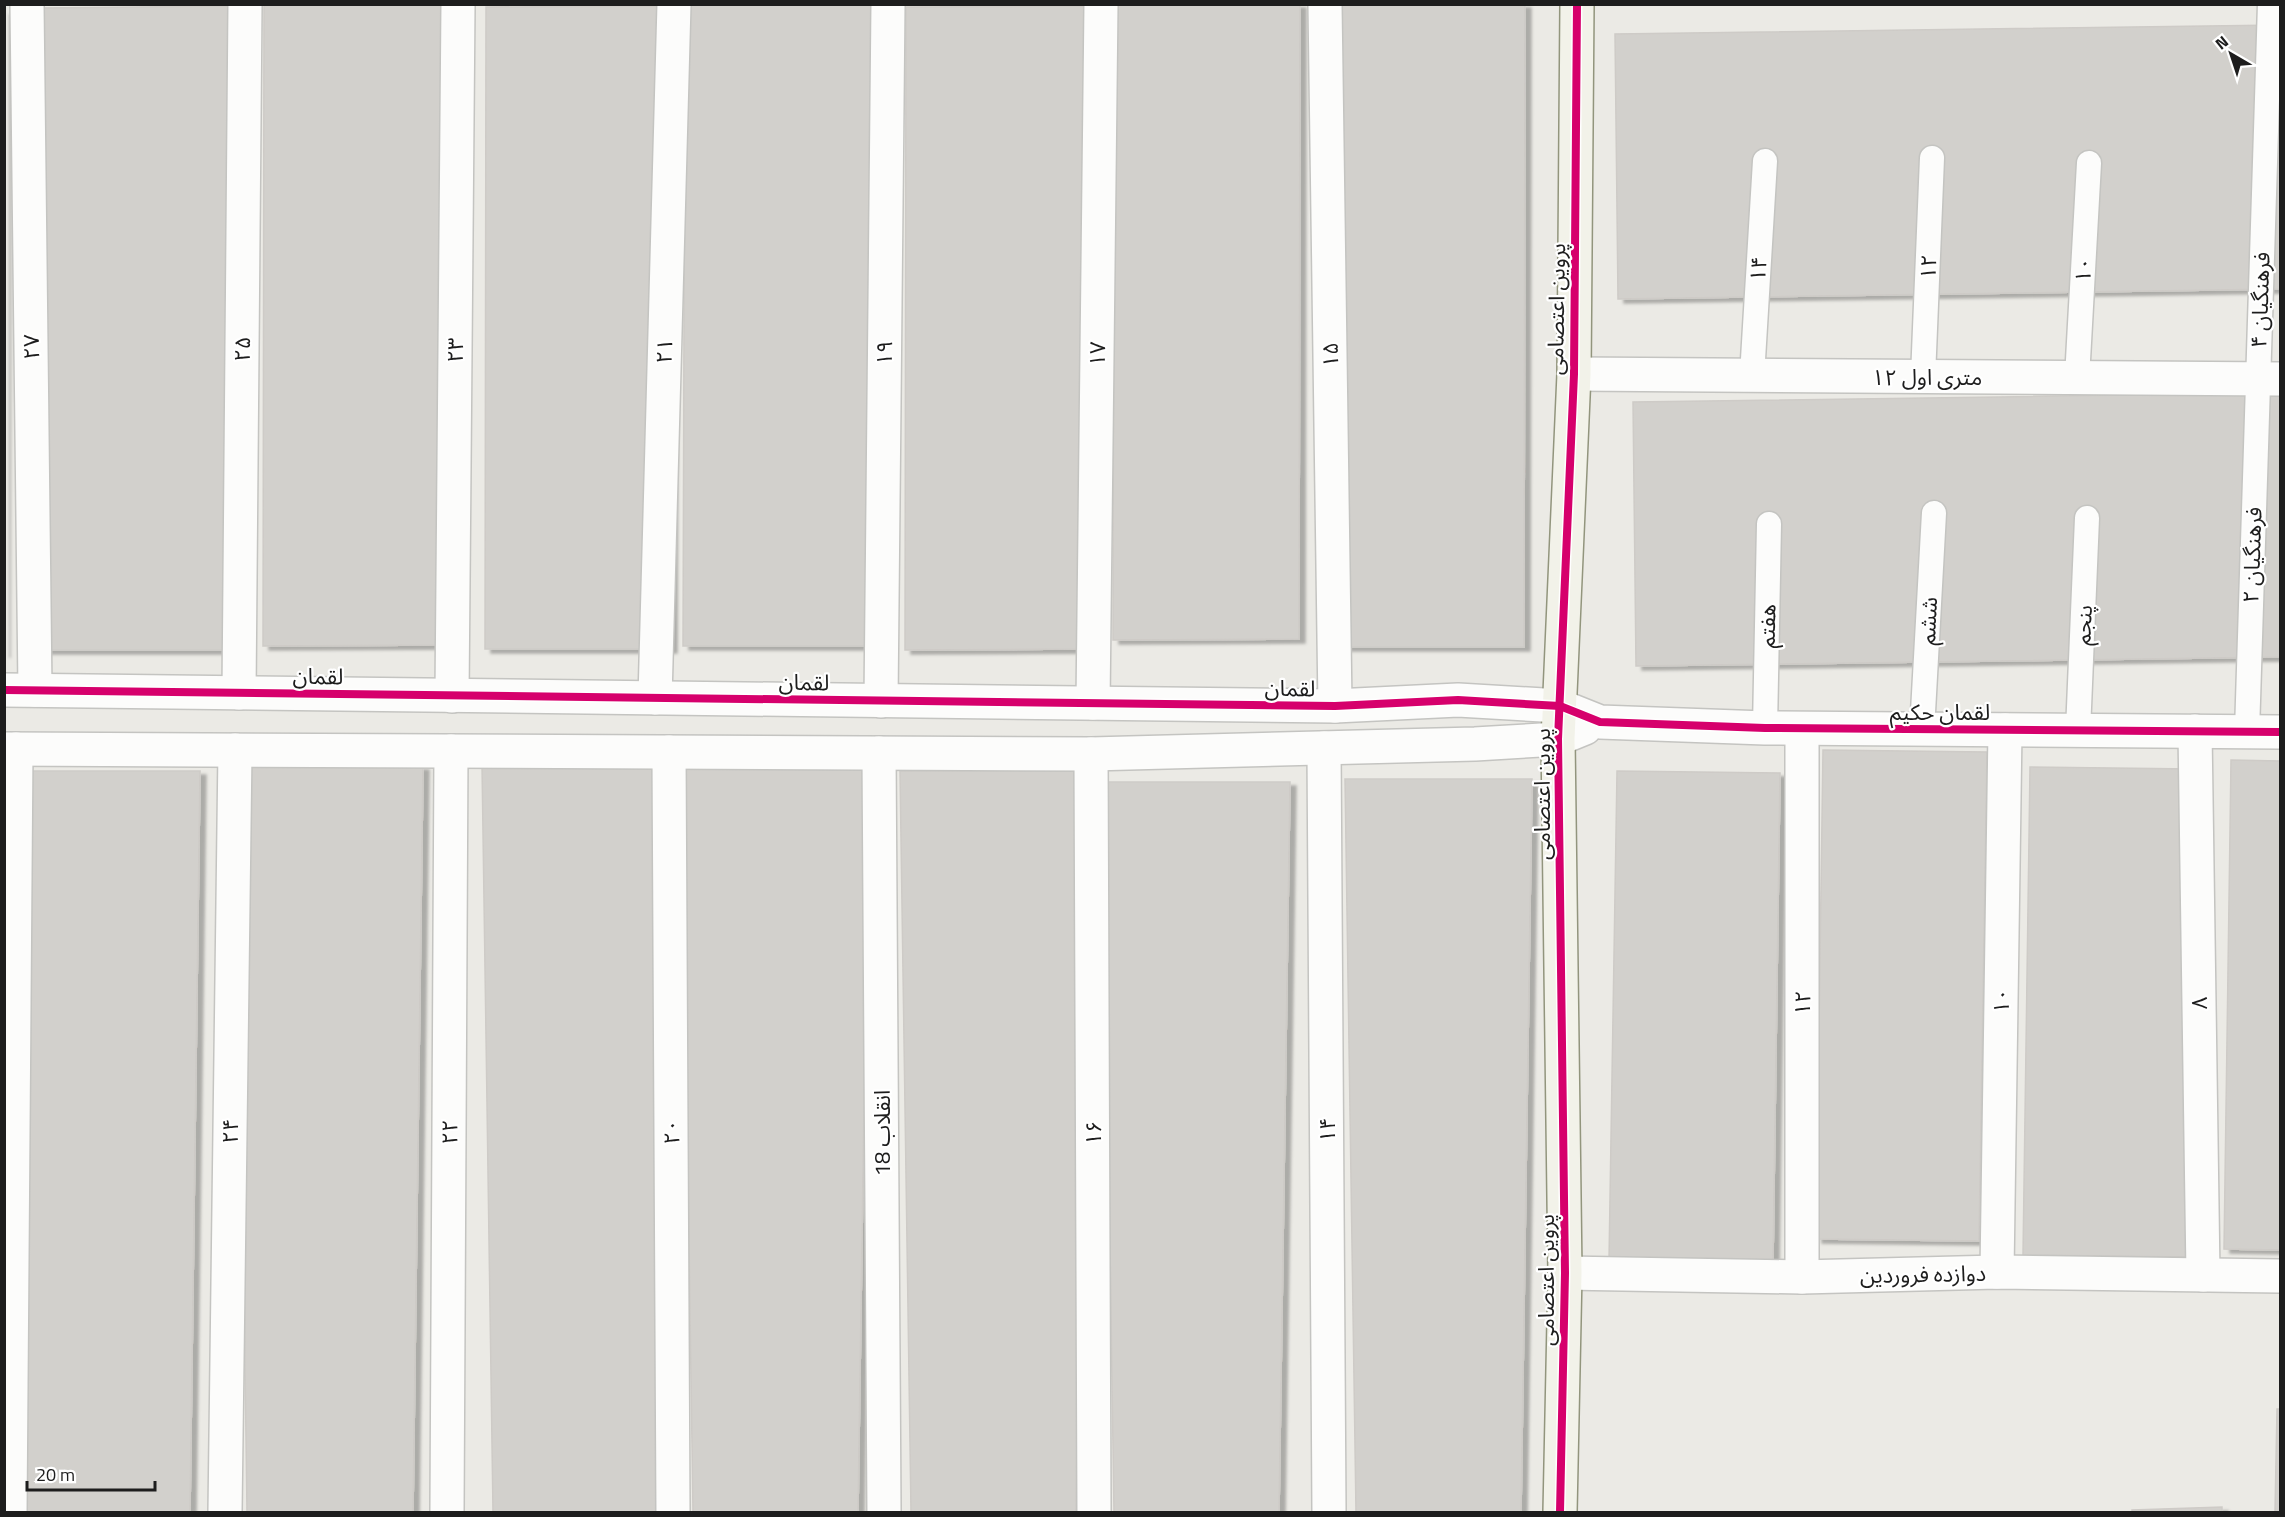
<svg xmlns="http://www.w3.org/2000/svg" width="2285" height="1517" viewBox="0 0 2285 1517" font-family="'Titillium Web','Noto Sans Arabic',sans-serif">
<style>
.building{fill:#d2d0cc;stroke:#cecbc7;stroke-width:1.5;filter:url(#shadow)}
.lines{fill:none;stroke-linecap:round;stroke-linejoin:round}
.lane-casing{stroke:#c4c4c1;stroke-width:27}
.street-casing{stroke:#c4c4c1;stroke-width:36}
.secondary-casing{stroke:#92957d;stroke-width:36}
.lane{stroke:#fcfcfb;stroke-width:24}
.street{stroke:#fcfcfb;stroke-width:33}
.secondary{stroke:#f2f2e9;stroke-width:33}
.cycleway-casing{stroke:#fff;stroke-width:11}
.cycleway{stroke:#d6006c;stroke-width:8}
.labels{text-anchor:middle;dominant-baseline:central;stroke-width:4.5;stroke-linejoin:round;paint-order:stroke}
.street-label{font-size:22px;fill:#1d1d1d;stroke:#fff}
</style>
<defs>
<filter id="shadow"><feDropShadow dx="6" dy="4" stdDeviation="1.5" flood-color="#0004"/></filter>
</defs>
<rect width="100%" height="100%" fill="#ebeae5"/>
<g class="building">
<path d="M264,4H451L449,645L263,646Z"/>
<path d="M685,4H871L870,646H683Z"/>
<path d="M1114,4H1300L1299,639L1113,640Z"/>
<path d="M1339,4H1525L1524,647H1338Z"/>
<path d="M228,6L227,650H41L42,8Z"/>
<path d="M672,6L671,649H485L486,7Z"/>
<path d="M1093,6L1091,649L905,650L906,7Z"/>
<path d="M4,11H5L4,654Z"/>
<path d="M2280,25V289L1618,299L1615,34Z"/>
<path d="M2280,393V657L1636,666L1633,402Z"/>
<path d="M1823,750L1987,752L1979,1241L1816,1239Z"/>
<path d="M2231,760L2280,761V1250L2224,1249Z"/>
<path d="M668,764L658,1512H493L482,765Z"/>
<path d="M423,766L413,1512H247L237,767Z"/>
<path d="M869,767L858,1512H693L682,768Z"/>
<path d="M2030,767L2194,769L2186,1257L2023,1255Z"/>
<path d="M1086,770L1076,1512H911L900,771Z"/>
<path d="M14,771H200L190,1512H25Z"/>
<path d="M1617,771L1780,773L1773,1262L1609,1260Z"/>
<path d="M1345,779H1532L1521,1512H1356Z"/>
<path d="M1103,782H1290L1279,1512H1114Z"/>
<path d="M2277,1409H2280V1512H2275Z"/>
<path d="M2222,1507V1512H2132V1510Z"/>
</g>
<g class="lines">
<g class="lane-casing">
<g id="lane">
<path d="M1752,376L1765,161"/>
<path d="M1923,377L1932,158"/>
<path d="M2077,378L2089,163"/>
<path d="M1765,728L1769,524"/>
<path d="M1922,730L1934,513"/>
<path d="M2078,731L2087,518"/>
<path d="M2247,732L2270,4"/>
</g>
</g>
<g class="street-casing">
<g id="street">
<path d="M27,4L35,690"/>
<path d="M1325,4L1335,706"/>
<path d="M1574,374L2280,379"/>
<path d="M4,690L1335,706L1458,700L1560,706L1600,722L1765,728L2280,732"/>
<path d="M239,693L245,4"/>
<path d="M452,696L458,4"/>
<path d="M655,698L674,4"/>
<path d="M881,701L888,4"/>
<path d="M1093,703L1101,4"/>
<path d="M1802,729V1277"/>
<path d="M2195,731L2203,1275"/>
<path d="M1324,748L1329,1512"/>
<path d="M4,749L1091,754L1475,744L1558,739L1585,728"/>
<path d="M669,752L673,1512"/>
<path d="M879,753L884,1512"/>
<path d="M1091,754L1094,1512"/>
<path d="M1997,1272L2005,730"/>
<path d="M1565,1273L1802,1277L1997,1272L2280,1276"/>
<path d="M10,1512L16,749"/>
<path d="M225,1512L235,750"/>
<path d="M447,1512L451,751"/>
</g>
</g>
<g class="secondary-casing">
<path id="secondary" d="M1560,1512L1565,1273L1558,739L1574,374L1577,4"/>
</g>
<use href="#lane" class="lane"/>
<use href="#street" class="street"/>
<use href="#secondary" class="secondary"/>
<g class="cycleway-casing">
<g id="cycleway">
<path d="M4,690L1335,706L1458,700L1560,706L1600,722L1765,728L2280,732"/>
<path d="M1560,1512L1565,1273L1558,739L1574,374L1577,4"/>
</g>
</g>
<use href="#cycleway" class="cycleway"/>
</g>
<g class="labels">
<g class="street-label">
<text transform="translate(1928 267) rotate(-88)">۱۲</text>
<text transform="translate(1758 269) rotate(-86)">۱۴</text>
<text transform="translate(2083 270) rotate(-87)">۱۰</text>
<text transform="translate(2260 300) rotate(-88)">فرهنگیان ۴</text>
<text transform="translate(1556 309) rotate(-89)">پروین اعتصامی</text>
<text transform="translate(31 347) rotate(-91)">۲۷</text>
<text transform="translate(242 349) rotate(-89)">۲۵</text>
<text transform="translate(455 350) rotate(-89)">۲۳</text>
<text transform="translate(664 351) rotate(-88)">۲۱</text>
<text transform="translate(884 353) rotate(-89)">۱۹</text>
<text transform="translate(1097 354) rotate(-89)">۱۷</text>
<text transform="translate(1330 355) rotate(-91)">۱۵</text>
<text x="1927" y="377">۱۲ متری اول</text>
<text transform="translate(2252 555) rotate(-88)">فرهنگیان ۲</text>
<text transform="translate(1928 621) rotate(-87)">ششم</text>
<text transform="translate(2083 625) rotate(-87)">پنجم</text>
<text transform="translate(1767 626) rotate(-89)">هفتم</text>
<text transform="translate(318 676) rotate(1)">لقمان</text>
<text transform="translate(804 682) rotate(1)">لقمان</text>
<text transform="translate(1290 688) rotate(1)">لقمان</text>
<text x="1940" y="712">لقمان حکیم</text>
<text transform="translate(1542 794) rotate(-90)">پروین اعتصامی</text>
<text transform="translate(2001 1001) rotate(-89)">۱۰</text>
<text transform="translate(1802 1003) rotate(-90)">۱۲</text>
<text transform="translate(2199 1003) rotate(-91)">۸</text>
<text transform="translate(1327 1130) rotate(-90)">۱۴</text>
<text transform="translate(230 1131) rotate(-89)">۲۴</text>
<text transform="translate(449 1132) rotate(-90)">۲۲</text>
<text transform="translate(671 1132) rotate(-90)">۲۰</text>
<text transform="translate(882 1133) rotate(-90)">انقلاب 18</text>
<text transform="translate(1093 1133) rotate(-90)">۱۶</text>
<text transform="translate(1923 1274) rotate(-1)">دوازده فروردین</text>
<text transform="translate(1546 1280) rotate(-90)">پروین اعتصامی</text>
</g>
</g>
<rect width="2285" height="1517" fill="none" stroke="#1d1d1d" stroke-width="12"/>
<g transform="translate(2231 54) rotate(321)" stroke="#ffffff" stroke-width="4.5" paint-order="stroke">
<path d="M0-4.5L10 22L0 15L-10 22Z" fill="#1d1d1d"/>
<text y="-9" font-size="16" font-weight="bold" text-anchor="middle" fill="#1d1d1d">N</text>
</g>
<path d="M27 1481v9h128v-9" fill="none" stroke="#1d1d1d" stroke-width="3"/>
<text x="36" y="1481" font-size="18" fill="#1d1d1d" stroke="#ffffff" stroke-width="4.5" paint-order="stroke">20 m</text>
</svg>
